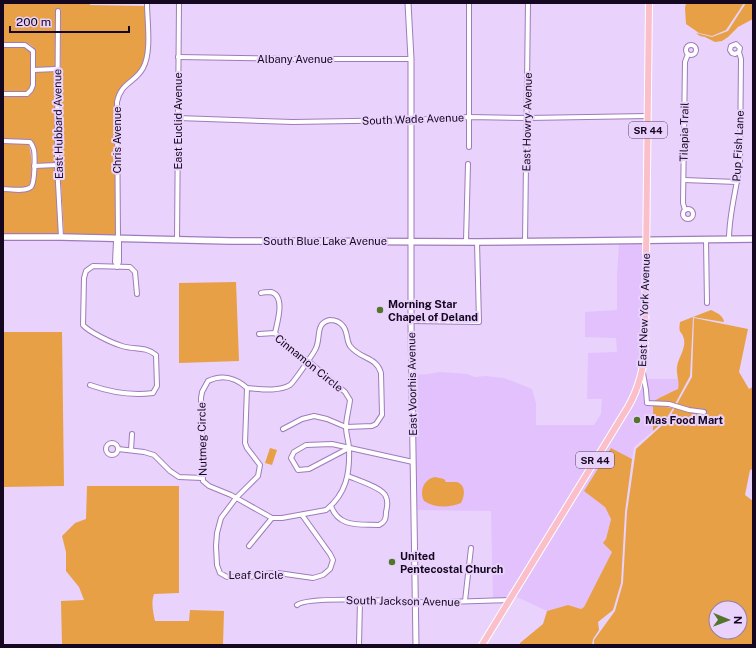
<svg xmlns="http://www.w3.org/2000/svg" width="756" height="648" viewBox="0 0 756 648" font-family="'Public Sans',sans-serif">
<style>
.built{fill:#e2c1fd}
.green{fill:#e7a045;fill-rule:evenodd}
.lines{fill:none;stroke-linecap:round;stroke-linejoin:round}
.minor-casing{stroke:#a07bbb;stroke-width:6}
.tertiary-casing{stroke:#a07bbb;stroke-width:7}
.secondary-casing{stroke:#a07bbb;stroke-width:8}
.primary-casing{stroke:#fff;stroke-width:8}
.minor{stroke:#fff;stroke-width:4}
.tertiary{stroke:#fff;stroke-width:5}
.secondary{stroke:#fff;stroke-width:5.5}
.primary{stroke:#fbbfc9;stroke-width:6}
.poi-dot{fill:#54742b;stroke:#e9d2fc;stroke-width:1.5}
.labels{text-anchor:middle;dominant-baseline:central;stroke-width:4;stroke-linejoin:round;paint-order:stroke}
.shield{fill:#e9d2fc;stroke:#554461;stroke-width:1}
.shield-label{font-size:10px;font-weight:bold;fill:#15071f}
.street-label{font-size:11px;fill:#15071f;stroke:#e9d2fc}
.poi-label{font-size:11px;font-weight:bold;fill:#15071f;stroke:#e9d2fc;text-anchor:start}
</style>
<rect width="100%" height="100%" fill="#e9d2fc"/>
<g class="built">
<path d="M619,243H644L643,346L640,372L629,400L508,598L493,599L491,511L416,510L414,375L428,374L440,372L467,374L475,377L486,376L504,378L532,389L536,403V425H594L601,414L602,399H587L588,353L617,352L616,338L585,337V312L617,310V276Z"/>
<path d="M646,379H678L679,384L678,389L667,395L662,396L654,401H649Z"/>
<path d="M642,382L644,404L653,405V431L634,447L632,459L610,448L605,507L611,519L606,539L612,552L584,607L581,609L568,605L547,611L515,596Z"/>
</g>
<g class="green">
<path d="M3,3H90V5L145,6C145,23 149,51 142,65C134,81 119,80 115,102L116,236L64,235L60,165L61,9H56L55,67L36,68C35,63 36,57 35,51C32,39 12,43 3,43Z"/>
<path d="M686,3H744L726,30L712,36L699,33L686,24L685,8Z"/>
<path d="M746,3H753V19L738,27L728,37L722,41L715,42L705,37L700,36L696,33L712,37L728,31Z"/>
<path d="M3,47H25L30,51L31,85L29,89L26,92H3Z"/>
<path d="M55,71V163L36,164V150L32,141L25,139H3V96C28,96 35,101 36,72Z"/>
<path d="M3,143L28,144C32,149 34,182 28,186C24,189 8,187 3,187Z"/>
<path d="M55,167L59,235H3V191C12,191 31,195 35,184C37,179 36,173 36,168Z"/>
<path d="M236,282L239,361L179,363V283Z"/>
<path d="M711,310C717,313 723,315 724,322L693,317L690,376L675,404L654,401C662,396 670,393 678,389C680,382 676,375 677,367C678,358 686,349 684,339C682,330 678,335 680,322Z"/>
<path d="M694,318L748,329L739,372L749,389L753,387V469L750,470L745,495L753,501V645H594V640L615,611L623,583L627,512L636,449L668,420L692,377ZM716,608H740V632H716Z"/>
<path d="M3,332H62L64,486L3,487Z"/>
<path d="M653,405L673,408L666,419L653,431Z"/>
<path d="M270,448L277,450L272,465L265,463Z"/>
<path d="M611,448L632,459L625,512L621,583L613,610L598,622L599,630L593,639L592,645H520V643L543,624L547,611L568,605L581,609L584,607L612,552L603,543L606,539L611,519L605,507L584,491Z"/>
<path d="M435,477L444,479L446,482C450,482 453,482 457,482C466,485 465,496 461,503C449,508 435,508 424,501C419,491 424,479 435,477Z"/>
<path d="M87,486H179V593L154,594C151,602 153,612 155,621H189L190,610L224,611L223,645H62L61,601L84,600L79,587L66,571V552L62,536L75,523L86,519Z"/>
</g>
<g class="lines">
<g class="minor-casing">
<g id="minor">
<path d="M469,3V147"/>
<path d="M58,11L57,165L61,237"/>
<circle cx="691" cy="50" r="5"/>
<path d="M3,45H25L33,51V85L31,90L27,94H3"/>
<path d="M178,57L296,59H411"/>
<path d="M33,70L57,69"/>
<path d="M178,118L293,122L411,120L469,117L527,118L648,116"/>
<path d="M3,141L30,142C32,144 33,147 34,150C35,156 35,183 31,187C25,192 10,189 3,189"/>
<path d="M34,166L57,165"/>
<path d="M684,180L737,182"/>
<circle cx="688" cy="214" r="5"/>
<path d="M685,210L683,203L685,62L688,54"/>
<path d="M177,239L179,3"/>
<path d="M729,239C729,213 737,188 740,161L741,59L739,52L740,48L736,44L731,46L730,50L732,53L735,54L739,52"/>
<path d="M706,240L707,303"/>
<path d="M466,241L468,164"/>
<path d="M525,242L528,3"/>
<path d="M117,265L115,262L116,241L118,239"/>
<path d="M117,267L119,262V241L118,238L117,102C121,82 135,83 143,68C152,52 147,21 147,3"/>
<path d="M261,293C264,292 268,292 271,292C286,296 277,323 275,333"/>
<path d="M411,321L479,322L477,242"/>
<path d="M643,373L646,390L647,403L669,404L689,410L704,412"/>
<path d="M90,385C110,392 132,396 153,393L157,386L156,355C145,346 135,350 122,346C112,343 89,332 83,325L84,278L86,271L93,266L130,267L135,272L137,294"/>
<path d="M247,388C236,378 222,374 208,381L202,392L201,398L203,481L209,486L231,495L272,518H282L326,510C346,494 350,474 349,449C349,442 346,435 346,427C346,419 349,409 350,400L345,392L307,360L295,353L275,333L259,334"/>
<path d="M283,429L302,419L314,416L327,419L346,427L372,426L376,424L382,415L381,373C376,356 361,360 350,346C346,340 348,332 343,326C340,322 335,320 330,320C315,323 321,337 316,348C314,353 293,383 290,385C278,392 260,389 247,388L245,443L247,448L260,465L258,476L236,498L221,518L217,533L216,546L217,565L220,573L227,577H250L264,574L278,573L313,578L323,575L330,569L333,560L330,554L302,515"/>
<circle cx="112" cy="449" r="6"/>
<path d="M349,448L309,469L298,470L291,458L294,452L306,445L332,444L413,462"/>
<path d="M118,449L144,452L154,455L170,471L179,477L202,478"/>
<path d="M131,450L132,434"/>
<path d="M331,506C339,528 359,524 379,525C385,522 386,519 386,512C387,508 388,501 386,497C384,488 357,480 348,476"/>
<path d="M249,546L272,518"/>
<path d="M465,601L471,548"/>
<path d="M297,605C307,596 397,601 415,602C446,603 478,601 509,600"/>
<path d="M359,645L360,600"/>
</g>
</g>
<g class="tertiary-casing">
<path id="tertiary" d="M408,3L411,59V324L416,645"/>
</g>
<g class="secondary-casing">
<path id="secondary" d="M3,237H61L230,241L477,242L584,241L753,239"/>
</g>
<g class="primary-casing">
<path id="primary" d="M482,645L628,407C639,388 644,369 645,346L649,3"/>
</g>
<use href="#minor" class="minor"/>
<use href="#tertiary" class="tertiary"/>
<use href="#secondary" class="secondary"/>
<use href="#primary" class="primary"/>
</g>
<g class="poi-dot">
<circle cx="380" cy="310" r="4"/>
<circle cx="637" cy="420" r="4"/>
<circle cx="392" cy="562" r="4"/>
</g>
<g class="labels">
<g class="shield">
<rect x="629" y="122" width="38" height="16" rx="3"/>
<rect x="576" y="452" width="38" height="16" rx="3"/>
</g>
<g class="shield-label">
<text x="648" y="130">SR 44</text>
<text x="595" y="460">SR 44</text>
</g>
<g class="street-label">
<text x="295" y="59">Albany Avenue</text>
<text transform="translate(413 119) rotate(-2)">South Wade Avenue</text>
<text transform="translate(178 121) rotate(-90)">East Euclid Avenue</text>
<text transform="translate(527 122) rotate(-89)">East Howry Avenue</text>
<text transform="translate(58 124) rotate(-91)">East Hubbard Avenue</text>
<text transform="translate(684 132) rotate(-89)">Tilapia Trail</text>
<text transform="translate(117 140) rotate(-90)">Chris Avenue</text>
<text transform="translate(738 146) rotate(-87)">Pup Fish Lane</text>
<text x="325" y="241">South Blue Lake Avenue</text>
<text transform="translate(644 310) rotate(-88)">East New York Avenue</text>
<text transform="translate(309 363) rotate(39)">Cinnamon Circle</text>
<text transform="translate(412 384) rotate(-91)">East Voorhis Avenue</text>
<text transform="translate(202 439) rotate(-91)">Nutmeg Circle</text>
<text x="256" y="575">Leaf Circle</text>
<text transform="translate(403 601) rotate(1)">South Jackson Avenue</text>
</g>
<g class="poi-label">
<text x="388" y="304">Morning Star<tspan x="388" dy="13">Chapel of Deland</tspan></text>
<text x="645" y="420">Mas Food Mart</text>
<text x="400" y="556">United<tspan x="400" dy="13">Pentecostal Church</tspan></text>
</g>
</g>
<rect width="756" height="648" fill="none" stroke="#15071f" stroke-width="8"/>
<g transform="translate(728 620) rotate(91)"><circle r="19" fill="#e9d2fc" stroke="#9481a4"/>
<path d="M0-3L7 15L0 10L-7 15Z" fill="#54742b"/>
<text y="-6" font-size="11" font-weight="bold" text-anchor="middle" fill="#15071f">N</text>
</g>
<path d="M10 26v6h119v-6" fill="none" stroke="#15071f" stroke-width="2"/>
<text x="16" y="26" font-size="12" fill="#15071f" stroke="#e9d2fc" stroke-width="3" paint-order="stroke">200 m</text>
</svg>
